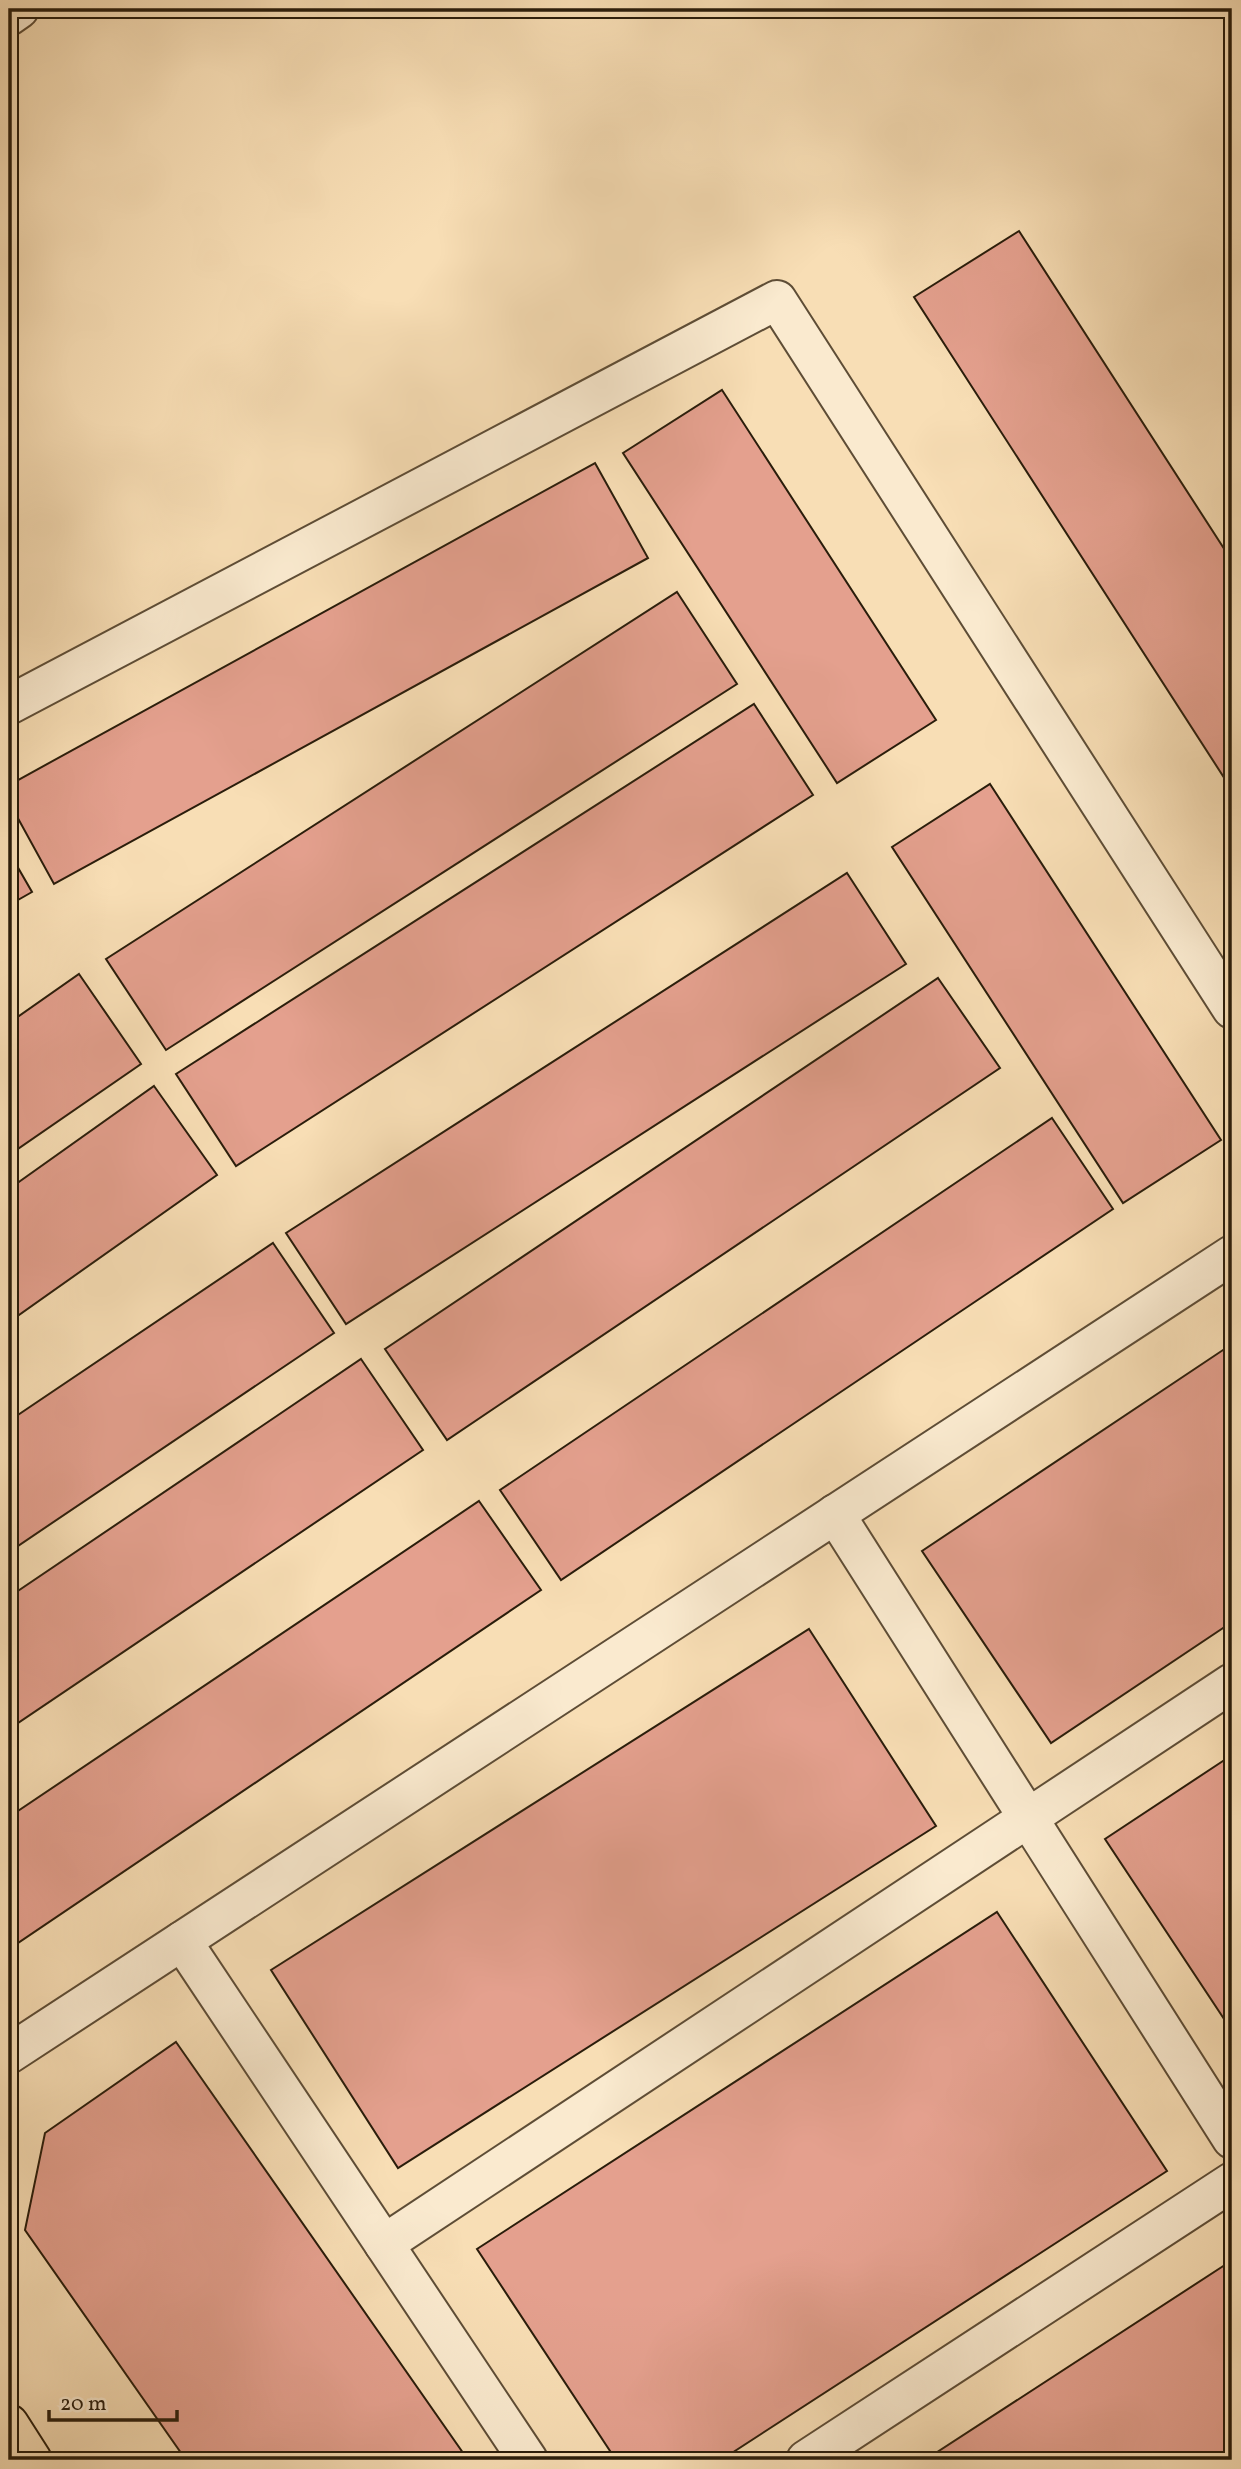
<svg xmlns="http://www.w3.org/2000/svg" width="1241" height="2469" viewBox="0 0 1241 2469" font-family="Vollkorn,serif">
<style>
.building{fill:#e4a08e;stroke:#2a1d0b;stroke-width:2}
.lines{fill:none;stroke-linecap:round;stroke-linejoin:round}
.minor-casing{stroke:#5e4d36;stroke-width:42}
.major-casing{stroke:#2a1d0b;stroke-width:42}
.minor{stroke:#faeacf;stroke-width:38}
.major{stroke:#f8deb5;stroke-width:38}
</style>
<rect width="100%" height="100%" fill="#f8deb5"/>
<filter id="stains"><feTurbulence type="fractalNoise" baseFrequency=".00286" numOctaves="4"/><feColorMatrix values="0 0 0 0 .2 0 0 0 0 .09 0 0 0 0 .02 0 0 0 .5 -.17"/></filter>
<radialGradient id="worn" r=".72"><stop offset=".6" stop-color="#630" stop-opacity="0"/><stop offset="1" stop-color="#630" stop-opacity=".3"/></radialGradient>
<g class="building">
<path d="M1019,231L1232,561V790L914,297Z"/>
<path d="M722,390L936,720L837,783L623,453Z"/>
<path d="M595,463L648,558L54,884L9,802V785Z"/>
<path d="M677,592L737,684L166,1050L106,959Z"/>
<path d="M754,704L813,795L236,1166L176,1074Z"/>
<path d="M990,784L1221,1140L1123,1203L892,847Z"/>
<path d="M9,852L32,892L9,905Z"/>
<path d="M847,873L906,964L346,1324L286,1233Z"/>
<path d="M79,974L141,1064L9,1155V1023Z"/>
<path d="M938,978L1000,1068L447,1440L385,1349Z"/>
<path d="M154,1086L217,1175L9,1322V1189Z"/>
<path d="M1052,1118L1113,1209L561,1580L500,1490Z"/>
<path d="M273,1243L334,1333L9,1552V1421Z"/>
<path d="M1232,1344V1622L1051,1743L922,1551Z"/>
<path d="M361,1359L423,1450L9,1729V1597Z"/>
<path d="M479,1501L541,1590L9,1949V1817Z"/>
<path d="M809,1629L936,1826L398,2168L271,1970Z"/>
<path d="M1232,1755V2031L1105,1839Z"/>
<path d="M997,1912L1167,2171L721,2460H616L477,2249Z"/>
<path d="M176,2042L468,2460H186L25,2230L45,2133Z"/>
<path d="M1231,2261L1232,2460H925Z"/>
</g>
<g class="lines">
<g class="minor-casing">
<g id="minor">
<path d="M9,16L19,9"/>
<path d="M9,705L777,300L1232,1009"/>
<path d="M835,1514L1232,2139"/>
<path d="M182,1941L528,2460"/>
<path d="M9,2054L1232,1255"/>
<path d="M384,2244L1232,1683"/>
<path d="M806,2460L1232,2182"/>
</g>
</g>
<g class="major-casing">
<path id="major" d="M9,2424L32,2460"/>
</g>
<use href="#minor" class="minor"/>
<use href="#major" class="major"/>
</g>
<rect width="1241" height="2469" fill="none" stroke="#f8deb5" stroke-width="35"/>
<rect x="10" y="10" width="1220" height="2448" fill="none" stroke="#2a1d0b" stroke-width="3.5"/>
<rect x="18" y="18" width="1206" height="2434" fill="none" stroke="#2a1d0b" stroke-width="2"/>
<path d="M49 2410v10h128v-10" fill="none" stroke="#2a1d0b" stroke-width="3.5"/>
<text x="60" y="2410" font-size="21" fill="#2a1d0b" stroke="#faeacf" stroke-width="5" paint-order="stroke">20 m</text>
<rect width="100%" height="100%" filter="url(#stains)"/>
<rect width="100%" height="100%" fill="url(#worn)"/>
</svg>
